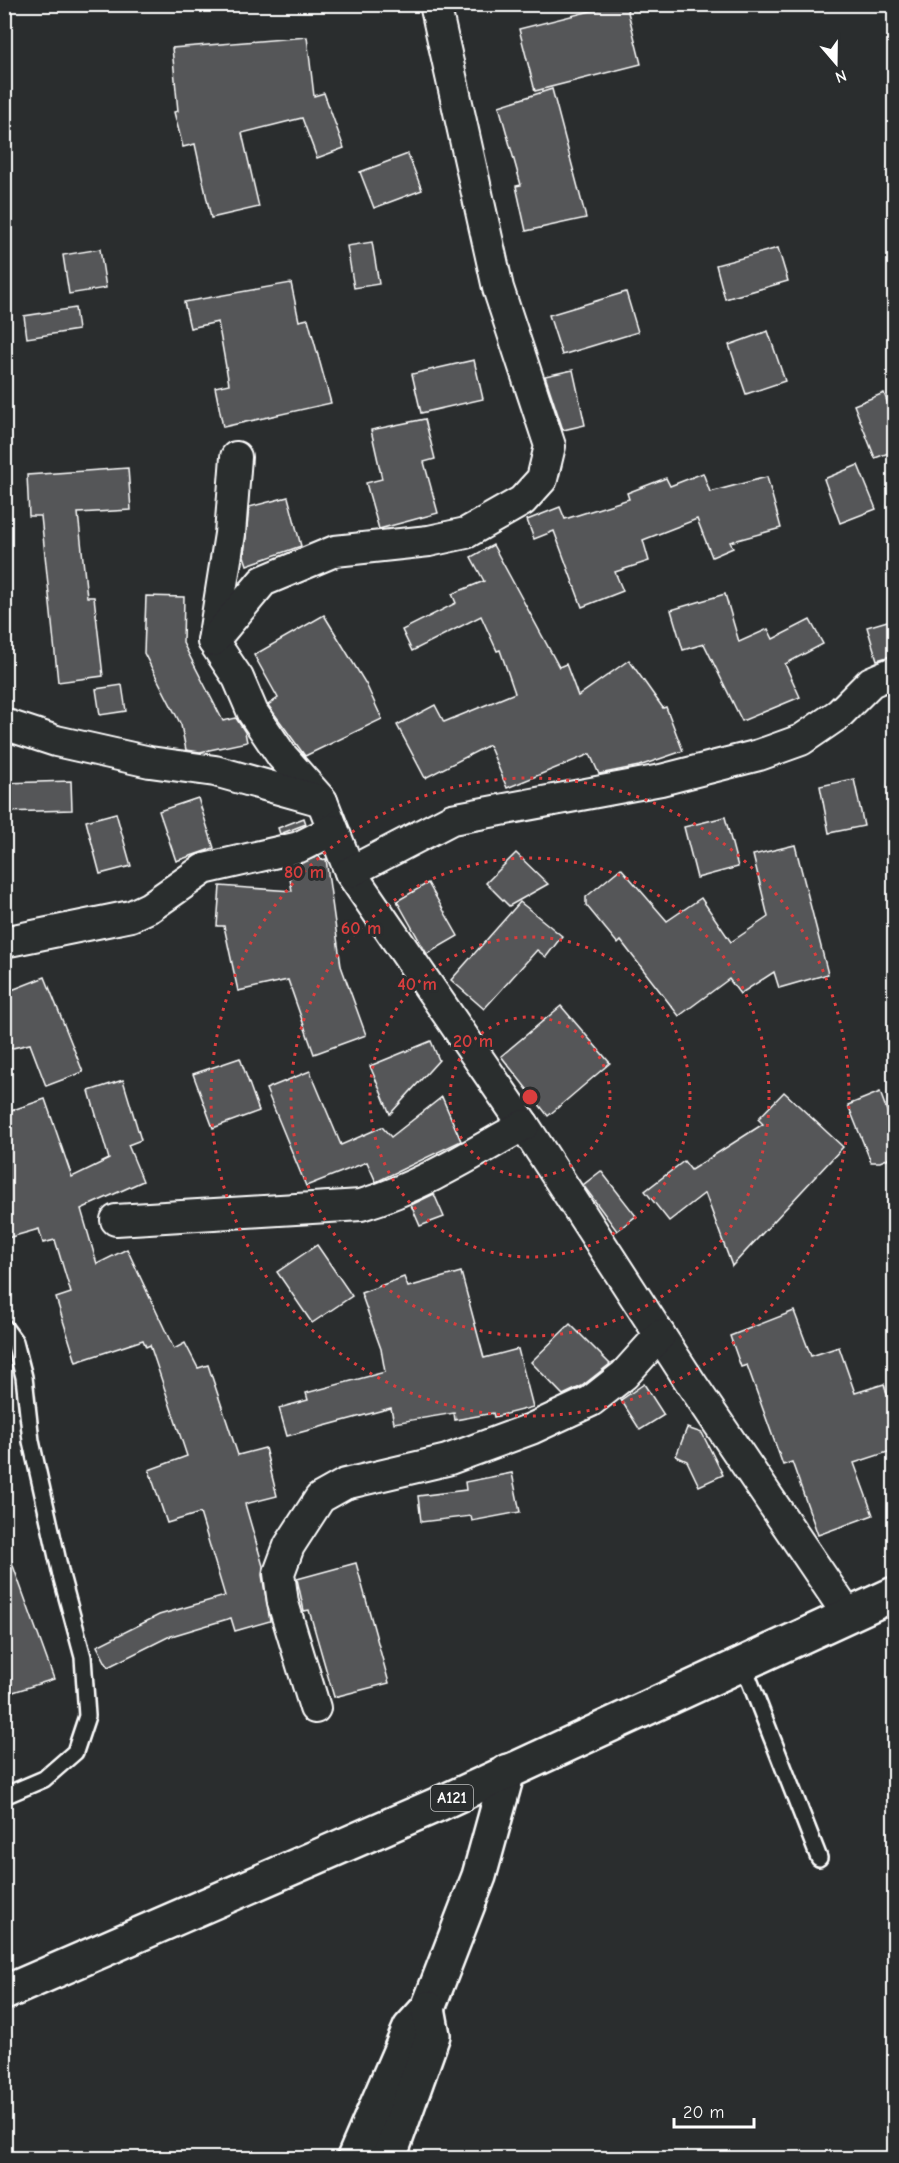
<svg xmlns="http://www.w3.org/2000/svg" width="899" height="2163" viewBox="0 0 899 2163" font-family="'Comic Neue',sans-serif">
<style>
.building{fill:#555758;stroke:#fff;stroke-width:1.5}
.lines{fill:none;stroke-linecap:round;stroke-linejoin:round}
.service-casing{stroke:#fff;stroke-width:20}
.minor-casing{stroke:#fff;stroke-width:34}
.secondary-casing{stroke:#fff;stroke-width:38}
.primary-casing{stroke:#fff;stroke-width:38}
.service{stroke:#2a2d2e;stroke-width:15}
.minor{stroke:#2a2d2e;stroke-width:30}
.secondary{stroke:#2a2d2e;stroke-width:33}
.primary{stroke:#2a2d2e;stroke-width:33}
.ring{fill:none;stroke:#da3e3e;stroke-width:3;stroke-dasharray:3 6}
.labels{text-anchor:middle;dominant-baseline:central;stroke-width:6;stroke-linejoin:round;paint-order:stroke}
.shield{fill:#2a2d2e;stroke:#bfc0c0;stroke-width:1.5}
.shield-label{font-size:16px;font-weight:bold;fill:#fff}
.centre{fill:#da3e3e;stroke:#2a2d2e;stroke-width:3}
.ring-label{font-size:18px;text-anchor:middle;font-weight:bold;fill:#da3e3e;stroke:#2a2d2e;stroke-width:6;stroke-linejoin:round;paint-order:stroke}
</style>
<rect width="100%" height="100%" fill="#2a2d2e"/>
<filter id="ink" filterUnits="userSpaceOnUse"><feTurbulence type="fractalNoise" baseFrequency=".0167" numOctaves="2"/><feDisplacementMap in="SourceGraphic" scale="12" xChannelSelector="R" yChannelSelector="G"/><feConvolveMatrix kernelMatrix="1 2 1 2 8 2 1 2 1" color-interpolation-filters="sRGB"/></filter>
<g filter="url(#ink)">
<g class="building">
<path d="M602,4H626L641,64L535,91L519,29L603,8Z"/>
<path d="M307,37L314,96L324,93L344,148L317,158L302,118L242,133L259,207L211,218L195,144L183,147L174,112L178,111L172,48Z"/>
<path d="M552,89L586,218L526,231L516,186L521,185L499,106Z"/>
<path d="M408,154L422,190L374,208L360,172Z"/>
<path d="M372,242L379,284L354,288L347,246Z"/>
<path d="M778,248L788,281L725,299L716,265Z"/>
<path d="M100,249L106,288L69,294L63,255Z"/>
<path d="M291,283L299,321L308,319L331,403L223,427L215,387L229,384L218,322L190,328L184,302Z"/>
<path d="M626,292L638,332L562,355L549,315Z"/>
<path d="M75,308L78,330L27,338L24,316Z"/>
<path d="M768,331L785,381L746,394L729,345Z"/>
<path d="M474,360L483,399L421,413L412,374Z"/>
<path d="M573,370L585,425L563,430L545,376Z"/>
<path d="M884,393L894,420V451L875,458L854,405Z"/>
<path d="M425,419L435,459L424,462L438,513L379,529L366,483L382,479L371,430Z"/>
<path d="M858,465L876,509L840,523L824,479Z"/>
<path d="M128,468L131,510L78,513L87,597H94L103,676L58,682L41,516H29L27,475Z"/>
<path d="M703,473L710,492L767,477L781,528L730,542L733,548L712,557L697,519L643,540L649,561L615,572L623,591L582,607L554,531L534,539L527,520L560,507L565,519L629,499L627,493L666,478L670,486Z"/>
<path d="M288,497L301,546L247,565L244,556L249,507Z"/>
<path d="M493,545L559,667L566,664L578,696L629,660L663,708L666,707L683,751L639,766L599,774L590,754L507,788L489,745L425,778L397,725L435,705L444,722L515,693L500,650L497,651L481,616L412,651L402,630L456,603L452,594L484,581L471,557Z"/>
<path d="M725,594L739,642L768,629L773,639L810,620L823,644L785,664L800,697L742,721L704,644L683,650L671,610Z"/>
<path d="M146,596L184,597L183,643L223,721L236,718L245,732L247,742L200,752L186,750L181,725L144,653Z"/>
<path d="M324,615L366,684L382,719L305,756L268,705L278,698L254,655Z"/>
<path d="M894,619V655L877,660L867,627Z"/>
<path d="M122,685L126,711L100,715L96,689Z"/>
<path d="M854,779L864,826L829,833L820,786Z"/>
<path d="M71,781L72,810L4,812V783Z"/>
<path d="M198,798L214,848L176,861L159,811Z"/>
<path d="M116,813L131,866L100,874L86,821Z"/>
<path d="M725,817L738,867L697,878L684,827Z"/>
<path d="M304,818L306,824L280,834L278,828Z"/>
<path d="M795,845L828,974L779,988L774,972L740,994L729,979L679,1016L621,941L618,944L586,905V897L621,868L667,921L701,898L731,942L768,917L753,855Z"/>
<path d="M516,853L548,884L509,906L486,883Z"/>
<path d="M319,856L321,860L326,859L341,966L366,1035L314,1054L288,980L238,991L224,926H217L220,886L292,891L288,867Z"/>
<path d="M428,883L458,936L427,954L397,901Z"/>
<path d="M520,902L562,936L546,957L537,950L484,1009L451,980Z"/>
<path d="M45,977L83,1072L46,1086L30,1044L4,1050V993Z"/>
<path d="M561,1006L610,1063L548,1116L501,1056Z"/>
<path d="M431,1041L439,1060L390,1114L370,1066Z"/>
<path d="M240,1058L259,1111L213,1128L193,1074Z"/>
<path d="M310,1071L341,1145L382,1127L391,1137L442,1097L461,1141L376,1182L367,1162L306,1186L266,1089Z"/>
<path d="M123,1080L141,1140L128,1145L143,1181L81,1209L97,1264L127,1249L174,1349L185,1343L198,1368L208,1365L238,1455L265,1448L277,1496L245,1504L263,1566L262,1575L270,1621L235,1631L231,1618L168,1637L108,1667L97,1646L159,1615L225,1596L200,1513L167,1523L149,1470L187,1456L150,1345L146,1347L143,1340L76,1362L56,1298L71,1293L55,1240L43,1243L39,1229L4,1239V1113L45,1099L72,1177L109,1159L89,1091Z"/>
<path d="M784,1092L843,1147L732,1266L705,1193L669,1221L645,1191L684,1161L691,1170L763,1124L758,1119Z"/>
<path d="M880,1092L894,1130V1156L880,1162H871L848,1105Z"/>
<path d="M601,1171L636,1216L617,1231L583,1185Z"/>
<path d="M434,1194L444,1217L420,1226L411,1205Z"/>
<path d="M317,1245L352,1296L312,1323L277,1272Z"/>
<path d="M461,1272L484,1358L518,1349L533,1407L494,1417L493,1413L455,1420L454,1413L394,1423L391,1408L287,1436L279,1408L308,1400L306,1393L385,1372L381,1349L361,1293L404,1277L408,1287Z"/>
<path d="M794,1311L811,1356L839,1347L855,1393L884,1384L894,1416V1450L854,1463L873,1515L818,1535L792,1462L783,1465L747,1365L741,1367L730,1336Z"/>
<path d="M570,1324L610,1364L582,1386L563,1395L531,1362Z"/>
<path d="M644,1384L664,1415L640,1430L621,1400Z"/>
<path d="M687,1428L702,1433L723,1475L699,1486L687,1461L676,1456Z"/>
<path d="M512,1473L520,1512L472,1521L471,1516L421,1522L418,1496L466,1490L465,1482Z"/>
<path d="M7,1549L54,1679L4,1695V1550Z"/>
<path d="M356,1563L389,1683L334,1697L309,1610L304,1611L297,1579Z"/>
</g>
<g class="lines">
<g class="service-casing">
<g id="service">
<path d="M4,1327L15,1342L24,1377L31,1441L61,1575L83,1657L87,1716L75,1752L44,1779L4,1796"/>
<path d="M743,1664L819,1858"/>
</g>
</g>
<g class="minor-casing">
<g id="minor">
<path d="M236,457L230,534L213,641L238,678L253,713L282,756L322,801L350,872L524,1125L691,1383L848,1615"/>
<path d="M213,641L263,581L335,551L429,541L466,533L522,501L542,479L550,446L498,288L435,4"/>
<path d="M4,724L56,741L150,762L215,771L322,801"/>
<path d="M350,872L452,819L661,780L759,755L801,740L839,714L871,682L894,672"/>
<path d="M4,942L131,916L150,907L204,869L299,847L333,830"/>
<path d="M116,1220L361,1205C420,1187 471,1155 524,1125"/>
<path d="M315,1708L283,1603L279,1573L289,1546L320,1498L345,1484L447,1460L531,1429L591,1401L624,1375L660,1335"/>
</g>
</g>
<g class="secondary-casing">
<g id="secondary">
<path d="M354,2158L410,2028L428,2008L479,1876L508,1771"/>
<path d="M389,2158L433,2035L428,2008"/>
</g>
</g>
<g class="primary-casing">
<path id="primary" d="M4,1993L441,1803L894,1594"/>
</g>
<use href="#service" class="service"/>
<use href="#minor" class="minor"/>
<use href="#secondary" class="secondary"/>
<use href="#primary" class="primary"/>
</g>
</g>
<g class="ring">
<circle cx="530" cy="1097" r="80"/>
<circle cx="530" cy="1097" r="160"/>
<circle cx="530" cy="1097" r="239"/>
<circle cx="530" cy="1097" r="319"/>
</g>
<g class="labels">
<rect class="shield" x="431" y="1785" width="42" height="26" rx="4.5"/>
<g class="shield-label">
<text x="452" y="1798">A121</text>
</g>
</g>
<circle cx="530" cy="1097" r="9" class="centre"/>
<g class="ring-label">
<text x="304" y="878">80 m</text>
<text x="361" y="934">60 m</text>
<text x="417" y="990">40 m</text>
<text x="473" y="1047">20 m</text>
</g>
<rect width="899" height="2163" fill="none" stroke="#2a2d2e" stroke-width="24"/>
<rect x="12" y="12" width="875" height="2139" fill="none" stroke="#fff" stroke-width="2" filter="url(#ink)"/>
<g transform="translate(836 63) rotate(160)" stroke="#2a2d2e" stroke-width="4.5" paint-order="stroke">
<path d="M0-4.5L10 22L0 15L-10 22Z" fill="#ffffff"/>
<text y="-9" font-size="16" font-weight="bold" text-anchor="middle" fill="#ffffff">N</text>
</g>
<path d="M674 2118v9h80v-9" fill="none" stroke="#ffffff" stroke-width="3"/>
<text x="683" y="2118" font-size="18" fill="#ffffff" stroke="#2a2d2e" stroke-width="4.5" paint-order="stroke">20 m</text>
</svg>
